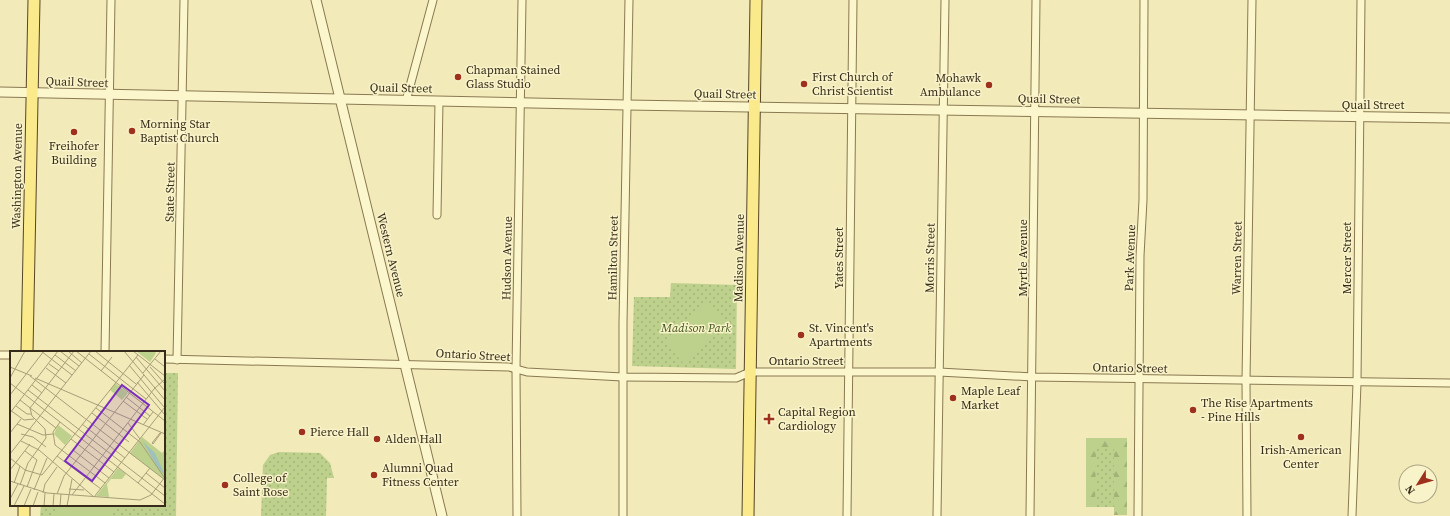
<svg xmlns="http://www.w3.org/2000/svg" width="1450" height="516" viewBox="0 0 1450 516" font-family="'Source Serif 4',serif">
<style>
.grass{fill:url(#grass-dots)}
.forest{fill:url(#forest-firs)}
.garden{fill:#bdd08c}
.lines{fill:none;stroke-linecap:round;stroke-linejoin:round}
.minor-casing{stroke:#897952;stroke-width:9}
.tertiary-casing{stroke:#897952;stroke-width:11}
.primary-casing{stroke:#564528;stroke-width:13}
.minor{stroke:#fcf6cc;stroke-width:7}
.tertiary{stroke:#fcf6cc;stroke-width:9}
.primary{stroke:#faea8b;stroke-width:11}
.poi-dot{fill:#9e311d;stroke:#f9f3c9;stroke-width:1.5}
.labels{text-anchor:middle;dominant-baseline:central;stroke-width:3;stroke-linejoin:round;paint-order:stroke}
.poi-label{font-size:12px;fill:#372c19;stroke:#f9f3c9;text-anchor:start}
.street-label{font-size:12px;fill:#372c19;stroke:#f9f3c9}
.park-label{font-size:12px;font-style:italic;fill:#3e551e;stroke:#f9f3c9}
.inset-road{fill:none;stroke:#a79e79;stroke-width:1}
.view{fill:#7b2cbf;fill-opacity:0.15;stroke:#7b2cbf;stroke-width:2}
.inset-edge{fill:none;stroke:#372c19;stroke-width:2}
</style>
<defs>
<pattern id="grass-dots" width="8" height="8" patternUnits="userSpaceOnUse"><rect width="8" height="8" fill="#bdd08c"/><path d="M2 2h.1M6 6h.1" fill="none" stroke="#a3b378" stroke-width="1.8" stroke-linecap="round"/></pattern>
<pattern id="forest-firs" width="22" height="20" patternUnits="userSpaceOnUse"><rect width="22" height="20" fill="#bdd08c"/><path d="M5 1l3.5 6h-7zM16 11l3.5 6h-7z" fill="#a3b378"/></pattern>
</defs>
<rect width="100%" height="100%" fill="#f2eab9"/>
<g class="grass">
<path d="M671,283L737,285L736,369L632,366L634,297H670Z"/>
<path d="M164,373H178L176,516H40L41,505H164Z"/>
<rect x="1095" y="448" width="19" height="59"/>
<path d="M279,452L320,453L330,463L334,478H327L326,516H261L263,465L270,455Z"/>
</g>
<path class="forest" d="M1086,438H1127V515H1114V448H1096L1095,507H1086Z"/>
<g class="garden">
<path d="M709,302L728,322L684,364L665,343Z"/>
<path d="M56,505H114L113,516H56Z"/>
</g>
<g class="lines">
<g class="minor-casing">
<g id="minor">
<path d="M406,101L433,0"/>
<path d="M437,215L439,101"/>
<path d="M105,352L111,0"/>
<path d="M0,355H11"/>
<path d="M164,359L509,367L527,372L623,377L736,378L750,372H939L1033,377L1450,383"/>
<path d="M177,360L184,0"/>
<path d="M517,516L516,369L522,0"/>
<path d="M623,516V323L629,0"/>
<path d="M847,516L853,0"/>
<path d="M937,516L945,0"/>
<path d="M1030,516L1036,0"/>
<path d="M1138,516L1140,256L1143,200L1144,0"/>
<path d="M1247,516L1246,381L1252,0"/>
<path d="M1352,516L1357,383L1361,0"/>
</g>
</g>
<g class="tertiary-casing">
<g id="tertiary">
<path d="M316,0L442,516"/>
<path d="M0,92L627,105L1450,118"/>
</g>
</g>
<g class="primary-casing">
<g id="primary">
<path d="M27,352L34,0"/>
<path d="M24,516V505"/>
<path d="M748,516L756,0"/>
</g>
</g>
<use href="#minor" class="minor"/>
<use href="#tertiary" class="tertiary"/>
<use href="#primary" class="primary"/>
</g>
<g class="poi-dot">
<circle cx="458" cy="77" r="4"/>
<circle cx="804" cy="84" r="4"/>
<circle cx="989" cy="85" r="4"/>
<circle cx="132" cy="131" r="4"/>
<circle cx="74" cy="132" r="4"/>
<circle cx="801" cy="335" r="4"/>
<circle cx="953" cy="398" r="4"/>
<circle cx="1193" cy="410" r="4"/>
<path d="M767 413h4v4h4v4h-4v4h-4v-4h-4v-4h4z"/>
<circle cx="302" cy="432" r="4"/>
<circle cx="1301" cy="437" r="4"/>
<circle cx="377" cy="439" r="4"/>
<circle cx="374" cy="475" r="4"/>
<circle cx="225" cy="485" r="4"/>
</g>
<g class="labels">
<g class="poi-label">
<text x="466" y="70">Chapman Stained<tspan x="466" dy="14">Glass Studio</tspan></text>
<text x="812" y="77">First Church of<tspan x="812" dy="14">Christ Scientist</tspan></text>
<text x="981" y="78" text-anchor="end">Mohawk<tspan x="981" dy="14">Ambulance</tspan></text>
<text x="140" y="124">Morning Star<tspan x="140" dy="14">Baptist Church</tspan></text>
<text x="74" y="146" text-anchor="middle">Freihofer<tspan x="74" dy="14">Building</tspan></text>
<text x="809" y="328">St. Vincent's<tspan x="809" dy="14">Apartments</tspan></text>
<text x="961" y="391">Maple Leaf<tspan x="961" dy="14">Market</tspan></text>
<text x="1201" y="403">The Rise Apartments<tspan x="1201" dy="14">- Pine Hills</tspan></text>
<text x="778" y="412">Capital Region<tspan x="778" dy="14">Cardiology</tspan></text>
<text x="310" y="432">Pierce Hall</text>
<text x="385" y="439">Alden Hall</text>
<text x="1301" y="450" text-anchor="middle">Irish-American<tspan x="1301" dy="14">Center</tspan></text>
<text x="382" y="468">Alumni Quad<tspan x="382" dy="14">Fitness Center</tspan></text>
<text x="233" y="478">College of<tspan x="233" dy="14">Saint Rose</tspan></text>
</g>
<g class="street-label">
<text transform="translate(77 82) rotate(2)">Quail Street</text>
<text transform="translate(401 88) rotate(1)">Quail Street</text>
<text transform="translate(725 94) rotate(1)">Quail Street</text>
<text transform="translate(1049 99) rotate(1)">Quail Street</text>
<text x="1373" y="105">Quail Street</text>
<text transform="translate(17 176) rotate(-89)">Washington Avenue</text>
<text transform="translate(170 192) rotate(-89)">State Street</text>
<text transform="translate(391 255) rotate(76)">Western Avenue</text>
<text transform="translate(507 258) rotate(-89)">Hudson Avenue</text>
<text transform="translate(613 258) rotate(-89)">Hamilton Street</text>
<text transform="translate(739 258) rotate(-89)">Madison Avenue</text>
<text transform="translate(839 258) rotate(-90)">Yates Street</text>
<text transform="translate(930 258) rotate(-89)">Morris Street</text>
<text transform="translate(1023 258) rotate(-90)">Myrtle Avenue</text>
<text transform="translate(1130 258) rotate(-88)">Park Avenue</text>
<text transform="translate(1237 258) rotate(-89)">Warren Street</text>
<text transform="translate(1347 258) rotate(-90)">Mercer Street</text>
<text transform="translate(473 355) rotate(3)">Ontario Street</text>
<text x="806" y="361">Ontario Street</text>
<text transform="translate(1130 368) rotate(1)">Ontario Street</text>
</g>
<g class="park-label">
<text x="696" y="328">Madison Park</text>
</g>
</g>
<g transform="translate(10 351)">
<rect width="155" height="155" fill="#f2eab9"/>
<path d="M105,32L118,42L112,49L100,39ZM48,74L62,85L55,94L44,83ZM132,86L152,102L155,99V129L120,102ZM108,117L116,123L112,128H101L97,133L99,146L86,145Z" fill="#bdd08c"/>
<path d="M126,0H144L146,2L140,11Z" fill="#bdd08c"/>
<path d="M133,91L145,102L155,124L148,117Z" fill="#9ec1bd"/>
<path class="inset-road" d="M31,0L62,24M50,0L69,15M58,0L72,12M66,0L155,70M85,0L126,33M114,0L155,49M123,0L155,25M79,3L136,48M45,4L66,20M126,6L155,40M145,8L155,16M39,13L49,20M119,14L154,56M0,16L22,25M140,16L155,33M36,17L56,32M91,20L102,6M133,22L151,0M20,25L155,129M0,27L15,0M25,27L155,83M127,31L155,64M0,32L155,153M22,34L32,42M18,39L155,145M0,44L34,0M116,46L140,65M10,49L46,77M113,50L137,68M6,55L17,63H21M86,57L130,91L154,126M0,59L14,69L24,68M0,62L48,0M82,62L119,91M50,71L43,81L45,94L95,132M118,72L130,88M7,73L33,84L43,83M72,73L115,107M133,74L143,61M0,82L11,68M150,82H151L143,93L142,92ZM11,83L23,86L36,96M61,88L104,121M11,90L29,99L84,146L155,56M63,99L99,127M15,100L27,109L17,136M0,103L81,0M47,105L91,138M0,107L15,119L32,124L128,4M0,119L20,93M136,122L155,137M0,130L37,142L130,149L141,144L155,126M4,132L10,115M128,132L140,117M10,134L18,112L36,87L35,78L22,65L20,57L64,0M59,138L74,139M24,139L37,107M33,142L35,133L47,116M47,143L54,125L134,24M62,144L144,38L155,28M0,148L8,133M4,155L14,135M14,155L21,138M23,155L28,141M34,155L35,142M43,155L44,143M50,155L51,143M57,155L62,128"/>
<path class="view" d="M112,34L139,54L82,130L55,110Z"/>
<rect width="155" height="155" class="inset-edge"/>
</g>
<g transform="translate(1418 484) rotate(233)"><circle r="19" fill="#f9f3c9" stroke="#aba383"/>
<path d="M0-3L7 15L0 10L-7 15Z" fill="#9e311d"/>
<text y="-6" font-size="11" font-weight="bold" text-anchor="middle" fill="#372c19">N</text>
</g>
</svg>
